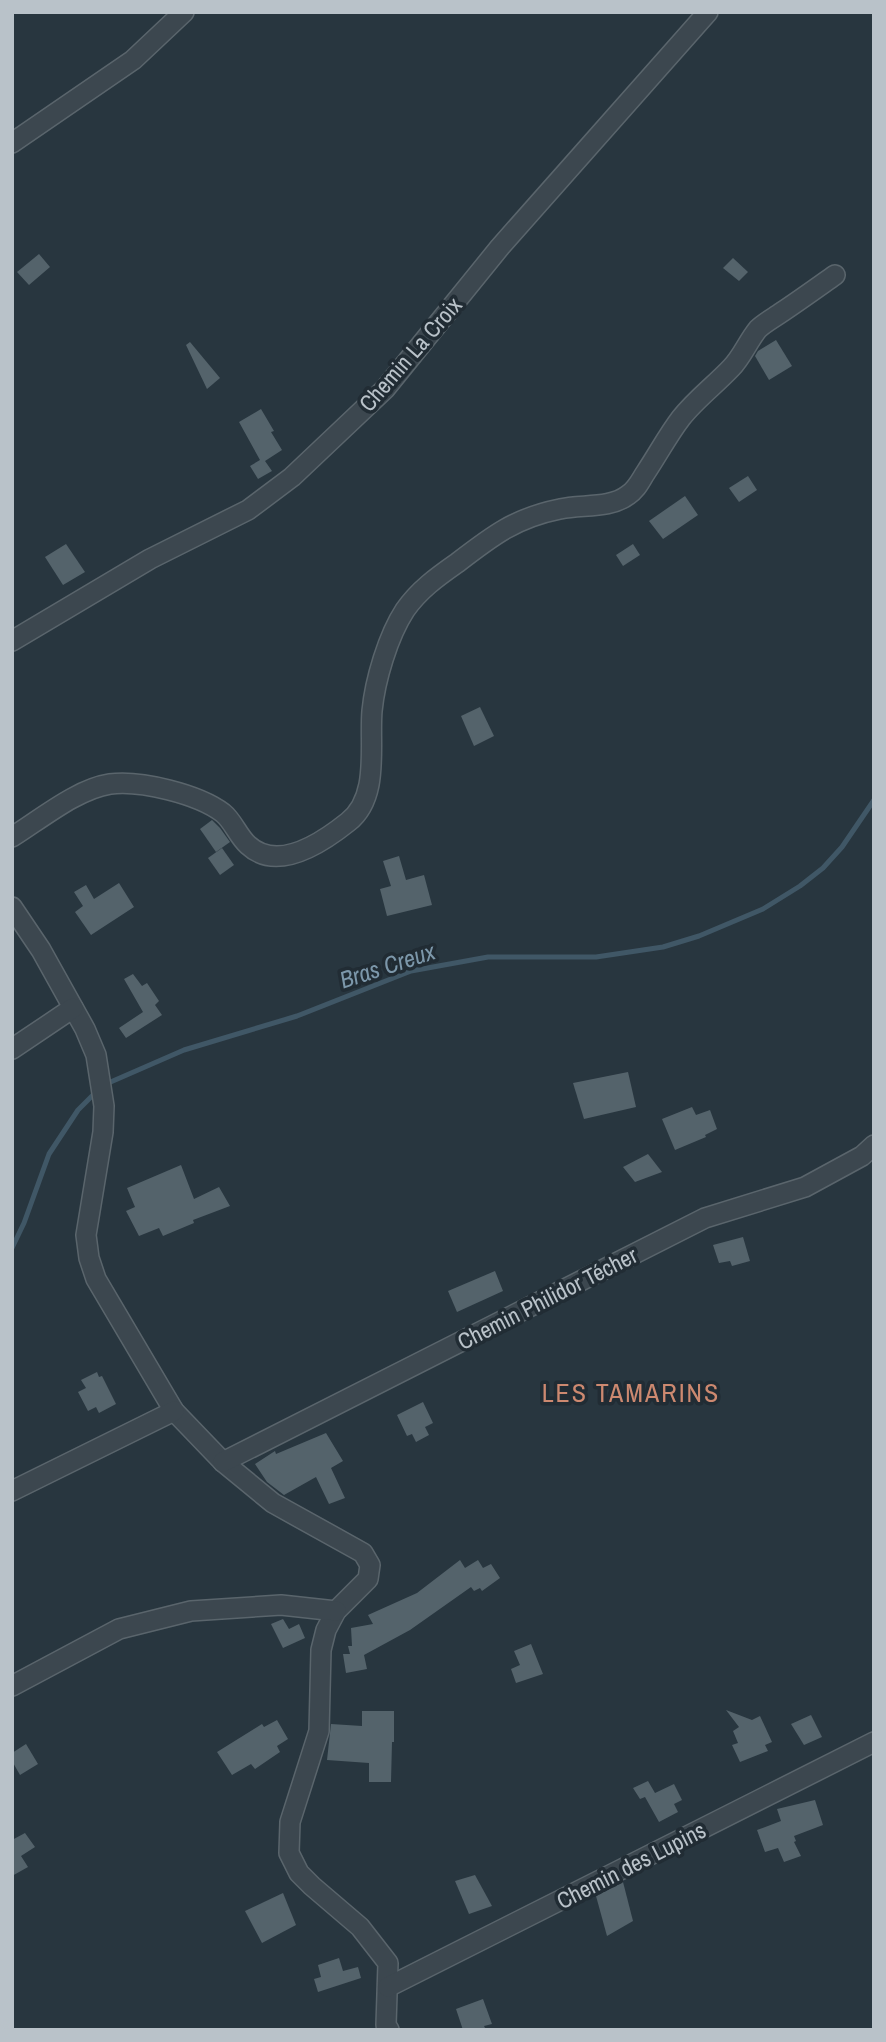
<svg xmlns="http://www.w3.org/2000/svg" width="886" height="2042" viewBox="0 0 886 2042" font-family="'Archivo Narrow',sans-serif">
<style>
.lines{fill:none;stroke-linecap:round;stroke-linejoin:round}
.stream{stroke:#405766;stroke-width:5}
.building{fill:#54636b}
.street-casing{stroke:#5a656c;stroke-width:22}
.street{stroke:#3c474f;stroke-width:19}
.labels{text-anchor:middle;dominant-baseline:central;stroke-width:7;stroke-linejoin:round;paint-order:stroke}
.street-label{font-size:23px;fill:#b9c2c9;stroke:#212c34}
.water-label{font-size:24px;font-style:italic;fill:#7c97aa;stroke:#212c34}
.quarter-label{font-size:26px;letter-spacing:2px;fill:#cd8970;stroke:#212c34}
</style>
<rect width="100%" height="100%" fill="#28363f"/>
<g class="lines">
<g class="stream">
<path d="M106,1084L184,1050L297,1016L411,971L488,957H596L663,947L699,936L763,909L800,886L823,868L842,847L874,800"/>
<path d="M12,1248L24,1223L49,1154L78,1110L96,1092"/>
</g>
</g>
<g class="building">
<path d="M39,254L50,267L29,285L17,272Z"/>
<path d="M733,258L748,272L739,281L723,268Z"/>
<path d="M776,340L792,366L769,380L755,356L758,351Z"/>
<path d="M190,342L220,378L207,389L186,345Z"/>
<path d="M261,409L274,431L271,432L282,450L265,461L272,471L258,479L250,466L260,460L239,422Z"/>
<path d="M748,476L757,490L739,502L729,488Z"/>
<path d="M685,496L698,515L663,539L649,521Z"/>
<path d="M66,544L85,572L63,585L45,557Z"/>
<path d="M633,544L640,555L623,566L616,555Z"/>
<path d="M480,707L494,736L474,746L461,716Z"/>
<path d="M212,820L220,828L230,842L216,852L200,829Z"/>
<path d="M222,848L234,865L220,875L208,858Z"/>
<path d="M399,856L406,880L424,875L432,905L387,916L380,889L391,886L383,861Z"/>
<path d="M119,883L134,907L91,935L75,912L83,906L74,892L86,885L94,899Z"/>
<path d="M133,974L142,986L147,983L159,1001L155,1005L162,1015L126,1038L119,1028L143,1012L124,979Z"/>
<path d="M628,1072L636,1107L584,1119L573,1083Z"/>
<path d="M692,1107L696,1115L710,1110L717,1129L705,1135L706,1137L675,1150L662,1119Z"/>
<path d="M648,1154L662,1172L635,1182L623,1167Z"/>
<path d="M181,1165L194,1199L219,1187L230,1206L193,1220L194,1223L163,1236L159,1228L139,1236L126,1211L135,1207L127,1188Z"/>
<path d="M743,1237L750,1261L732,1266L730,1261L719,1263L713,1245Z"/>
<path d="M495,1271L503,1291L457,1312L448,1291Z"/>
<path d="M97,1372L99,1377L102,1376L116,1404L99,1413L96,1407L88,1411L78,1392L86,1388L81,1380Z"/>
<path d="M423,1402L433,1423L425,1427L429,1435L416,1442L412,1434L407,1436L397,1415Z"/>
<path d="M326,1433L343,1461L331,1468L345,1498L329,1504L316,1477L284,1495L267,1482L255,1464L275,1451L276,1454Z"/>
<path d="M460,1560L465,1568L478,1560L483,1568L491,1564L500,1578L482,1591L480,1588L474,1591L471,1587L410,1630L364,1655L367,1669L346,1673L343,1654H350L348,1646H352L351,1628L373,1624L368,1615L417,1593Z"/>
<path d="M283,1619L289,1629L299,1624L305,1638L283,1648L271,1624Z"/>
<path d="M531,1644L543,1674L516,1683L511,1669L520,1665L514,1651Z"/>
<path d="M726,1710L752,1720L760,1716L772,1742L765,1745L768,1751L740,1762L732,1745L738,1743L733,1731L739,1727Z"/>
<path d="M362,1711H394V1742H392L391,1782H369V1763L327,1760L331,1724L362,1726Z"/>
<path d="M811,1715L822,1737L804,1745L791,1724Z"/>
<path d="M277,1720L288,1739L277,1746L280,1752L255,1769L251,1764L232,1775L217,1752L262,1724L264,1727Z"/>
<path d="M26,1744L38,1764L20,1775L12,1761V1753Z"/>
<path d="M648,1781L655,1793L674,1784L682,1800L674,1804L678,1812L659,1822L645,1797L640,1799L633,1788Z"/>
<path d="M815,1800L823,1825L794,1836L796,1841L794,1842L801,1856L784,1862L778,1848L765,1852L757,1830L781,1821L777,1809Z"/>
<path d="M25,1833L35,1847L21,1856L28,1867L12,1876V1840Z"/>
<path d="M475,1875L492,1906L469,1914L455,1881Z"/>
<path d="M623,1882L633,1921L607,1936L596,1896Z"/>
<path d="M283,1893L296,1925L262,1943L245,1911Z"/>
<path d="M339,1958L343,1971L358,1967L361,1978L318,1992L314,1979L321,1977L318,1965Z"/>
<path d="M483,1999L492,2024L484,2026L486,2030H463L456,2009Z"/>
</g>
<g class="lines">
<g class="street-casing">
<g id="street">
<path d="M12,143L133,60L184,12"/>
<path d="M12,641L150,559L248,510L292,477L385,389L500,247L708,12"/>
<path d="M12,837C41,819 77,789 110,784C140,780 198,794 223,813C233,821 238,836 248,845C278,873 323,842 348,822C380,797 369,746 372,711C375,680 388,636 405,610C419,590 437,577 457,563C492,536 515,518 560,509C581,504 610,509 628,495C637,489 640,481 646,472C658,454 668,435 681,418C696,399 715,385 731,368C742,357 748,341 758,329C764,323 775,317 782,312C800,300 818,287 835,275"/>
<path d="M12,907L41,950L85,1029L96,1055L104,1106L103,1132L86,1235L89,1258L96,1279L174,1411L223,1462L273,1503L363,1553L370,1565L368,1579L336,1611L326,1630L321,1650L319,1731L290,1822L289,1853L299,1873L312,1886L360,1927L388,1963L386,2025L389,2030"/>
<path d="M12,1049L73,1008"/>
<path d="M223,1462L705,1218L805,1187L862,1156L874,1145"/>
<path d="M12,1491L174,1411"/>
<path d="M12,1686L119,1629L191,1611L281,1605L336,1611"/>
<path d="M388,1987L874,1742"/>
</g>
</g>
<use href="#street" class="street"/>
</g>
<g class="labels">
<g class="street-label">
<text transform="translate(410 354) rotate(-49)">Chemin La Croix</text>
<text transform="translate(547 1298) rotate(-27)">Chemin Philidor Técher</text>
<text transform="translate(631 1865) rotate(-27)">Chemin des Lupins</text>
</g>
<g class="water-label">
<text transform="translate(387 965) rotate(-18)">Bras Creux</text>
</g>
<g class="quarter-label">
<text x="631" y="1392">LES TAMARINS</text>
</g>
</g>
<rect width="886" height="2042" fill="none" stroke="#b9c2c9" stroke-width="28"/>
</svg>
